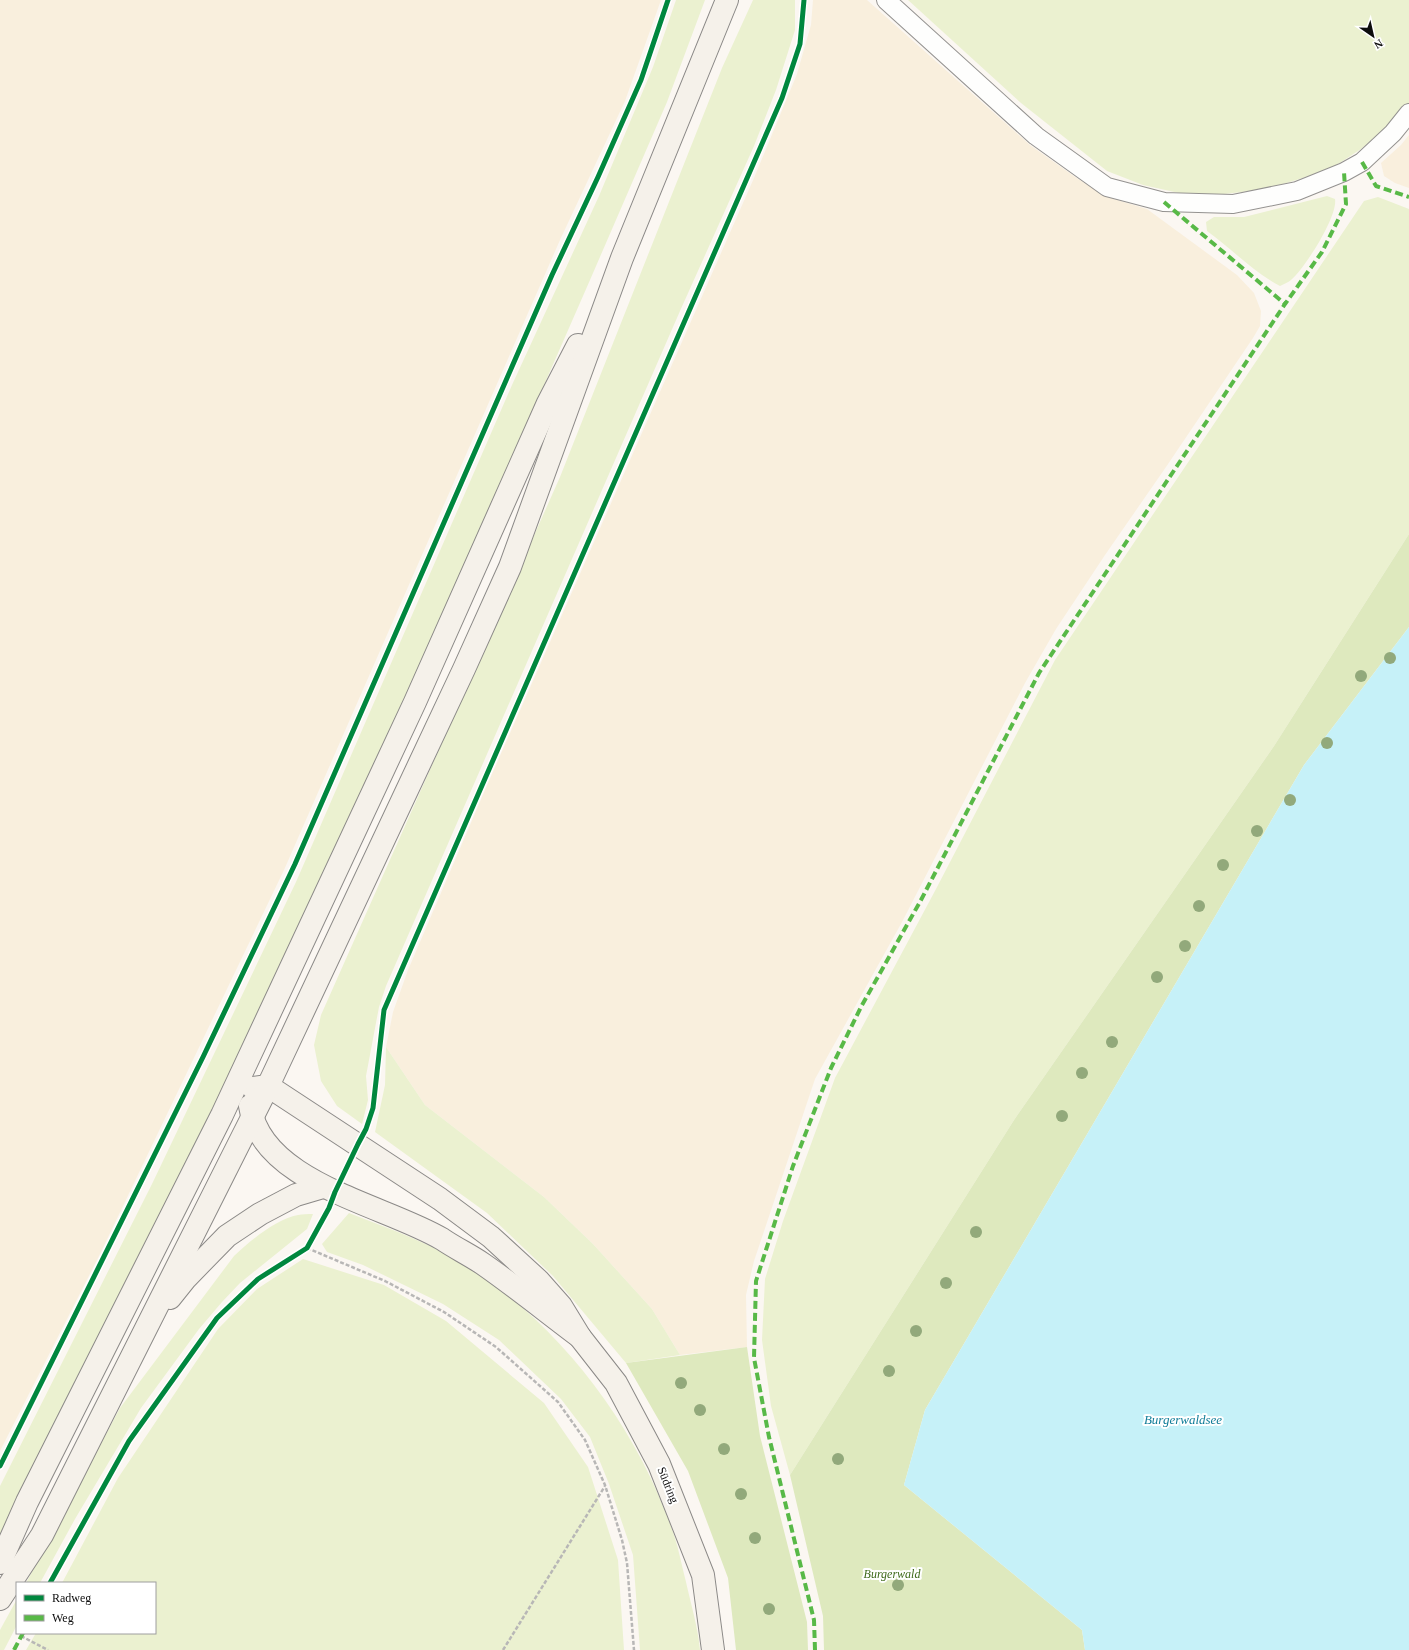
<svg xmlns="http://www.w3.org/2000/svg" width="1409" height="1650" viewBox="0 0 1409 1650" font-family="'Times New Roman',serif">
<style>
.farmland{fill:#f9efdd}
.green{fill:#ebf1d0}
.forest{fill:#dee9be}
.water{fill:#c6f1f8}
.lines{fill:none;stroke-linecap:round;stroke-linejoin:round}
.lane-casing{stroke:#949290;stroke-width:20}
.secondary-casing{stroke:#8b8987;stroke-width:24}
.path{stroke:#b8b7b6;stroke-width:2.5;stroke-dasharray:4 2;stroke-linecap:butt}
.lane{stroke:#fefefd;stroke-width:18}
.secondary{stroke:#f5f1ea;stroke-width:22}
.quiet{stroke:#58b947;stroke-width:4;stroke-dasharray:8 4;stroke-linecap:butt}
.cycleway-casing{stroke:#fff;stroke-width:8}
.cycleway{stroke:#00873e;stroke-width:5}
.tree{fill:#92a97b}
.labels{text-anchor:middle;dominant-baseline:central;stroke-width:4;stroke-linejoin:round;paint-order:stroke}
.street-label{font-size:12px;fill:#0d0d0d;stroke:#fff}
.park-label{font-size:12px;font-style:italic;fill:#3d6919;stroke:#fff}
.water-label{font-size:13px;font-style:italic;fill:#0f7c98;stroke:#fff}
</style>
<rect width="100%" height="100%" fill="#fbf7f2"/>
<g class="farmland">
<path d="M0,0H661L625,101L560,240L284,870L100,1254L0,1451Z"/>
<path d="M813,0H867L1030,145L1078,179L1114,199L1147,209L1237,275L1254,293L1261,311L1260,326L1253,338L1166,467L1105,555L1056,629L1025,683L902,922L815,1079L754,1261L746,1295L747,1347L680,1355L652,1309L593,1244L544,1197L425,1105L386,1047L393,1012L408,970L485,790L754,178L797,74L811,25Z"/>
<path d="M1409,135V188L1395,183L1384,176L1381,163L1401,145Z"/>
</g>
<g class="green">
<path d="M676,0H705L667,102L590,280L438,627L256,1022L0,1543V1486L152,1184L296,882L512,385L599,196L653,67Z"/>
<path d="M753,0H795V30L776,90L754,146L680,311L386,986L379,1007L366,1076L368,1100L362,1124L337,1106L321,1081L314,1045L321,1015L560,477L722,68Z"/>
<path d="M908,0H1409V103L1390,125L1361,149L1329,170L1267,189L1216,195L1179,193L1143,185L1107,171L1021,103Z"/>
<path d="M1327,196L1335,199C1338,216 1305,268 1291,280C1289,282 1284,284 1280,286C1253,272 1232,249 1207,231L1206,222L1214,217H1244Z"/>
<path d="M1378,197L1409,209V534L1274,746L1014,1120L790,1475L771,1406L762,1340L765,1279L783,1221L835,1078L936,889L1055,660L1364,201Z"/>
<path d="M386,1047L425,1105L544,1197L593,1244L652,1309L680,1355L626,1363L553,1276L487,1213L375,1132L385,1085Z"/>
<path d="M349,1213C390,1229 433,1244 470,1268C564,1329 638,1429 674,1535C679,1550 682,1567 686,1582C691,1605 698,1627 700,1650H640L633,1555L609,1484L590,1437L561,1399L499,1340L443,1304L363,1265L327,1252L322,1244Z"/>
<path d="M313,1214L307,1229L240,1283L222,1302L199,1329L141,1408L75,1519L40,1583H26L120,1408L234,1256C250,1241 276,1219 298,1215C302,1214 308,1214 313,1214Z"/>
<path d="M303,1259L384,1285L446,1321L544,1403L588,1467L618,1560L624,1650H26L36,1633H155V1583H62L118,1478L218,1329L257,1289Z"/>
<path d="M17,1599V1625L4,1650H0V1630Z"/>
</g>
<g class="forest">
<path d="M1409,534V627L1304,765L925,1410L904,1485L1082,1630L1085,1650H824L823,1616L790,1475L1014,1120L1274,746Z"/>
<path d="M747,1347L760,1436L807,1622L808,1650H736L728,1578L688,1471L626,1363Z"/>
</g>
<path class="water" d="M1409,627V1650H1085L1082,1630L904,1485L925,1410L1304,765Z"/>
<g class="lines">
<g class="lane-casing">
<path id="lane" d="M886,0L1036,136L1107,187L1164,202L1233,204L1297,191L1344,172L1362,162L1393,133L1409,113"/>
</g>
<g class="secondary-casing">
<g id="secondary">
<path d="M253,1088L268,1086L440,1199L491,1237L538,1280L561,1306L580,1337L616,1383L659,1464L703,1575L713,1650"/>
<path d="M250,1106C261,1183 385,1205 442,1239C455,1248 470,1255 483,1264C516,1287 548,1313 580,1337"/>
<path d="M170,1298L186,1278L227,1236L260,1214L296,1195L323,1187"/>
<path d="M0,1563L27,1502L222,1115L415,702L548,403L578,345"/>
<path d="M0,1599L42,1535L268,1086L464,669L510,567L622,258L727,0"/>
</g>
</g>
<g class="path">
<path d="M307,1248L385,1281L444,1312L496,1347L558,1402L585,1440L605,1485L622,1540L627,1563L634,1650"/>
<path d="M21,1636L48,1650"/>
<path d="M503,1650L605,1486"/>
</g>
<use href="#lane" class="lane"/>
<use href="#secondary" class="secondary"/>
<g class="quiet">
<path d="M1362,162L1376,186L1409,197"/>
<path d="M1164,202L1285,304"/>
<path d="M14,1650L23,1633"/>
<path d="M815,1650L814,1620L769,1437L754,1358L756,1281L793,1166L831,1068L861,1007L921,900L1039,673L1285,304L1322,252L1346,204L1344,172"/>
</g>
<g class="cycleway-casing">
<g id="cycleway">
<path d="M0,1466L203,1057L295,864L552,275L598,177L641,80L668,0"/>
<path d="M50,1583L129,1441L217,1318L258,1279L307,1248L329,1208L335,1192L358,1144L366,1129L373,1108L384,1010L782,98L800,44L804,0"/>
</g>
</g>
<use href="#cycleway" class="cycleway"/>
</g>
<g class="tree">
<circle cx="1390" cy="658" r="6"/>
<circle cx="1361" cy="676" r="6"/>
<circle cx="1327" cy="743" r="6"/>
<circle cx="1290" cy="800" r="6"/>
<circle cx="1257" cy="831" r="6"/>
<circle cx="1223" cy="865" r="6"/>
<circle cx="1199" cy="906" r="6"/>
<circle cx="1185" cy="946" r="6"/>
<circle cx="1157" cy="977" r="6"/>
<circle cx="1112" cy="1042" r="6"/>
<circle cx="1082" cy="1073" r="6"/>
<circle cx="1062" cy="1116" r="6"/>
<circle cx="976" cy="1232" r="6"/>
<circle cx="946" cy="1283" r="6"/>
<circle cx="916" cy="1331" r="6"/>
<circle cx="889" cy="1371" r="6"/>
<circle cx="681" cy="1383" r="6"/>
<circle cx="700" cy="1410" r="6"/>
<circle cx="724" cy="1449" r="6"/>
<circle cx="838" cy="1459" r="6"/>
<circle cx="741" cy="1494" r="6"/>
<circle cx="755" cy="1538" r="6"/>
<circle cx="898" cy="1585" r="6"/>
<circle cx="769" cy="1609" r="6"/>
</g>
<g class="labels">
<g class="street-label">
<text transform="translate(668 1485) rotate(68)">Südring</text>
</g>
<g class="park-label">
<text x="892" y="1574">Burgerwald</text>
</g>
<g class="water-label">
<text x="1183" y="1419">Burgerwaldsee</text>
</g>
</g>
<rect x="16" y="1582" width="140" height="52" fill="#ffffff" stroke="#9e9e9e"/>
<rect x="24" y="1595" width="20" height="6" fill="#00873e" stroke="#9e9e9e"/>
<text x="52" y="1602" font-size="12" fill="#0d0d0d">Radweg</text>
<rect x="24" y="1615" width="20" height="6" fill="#58b947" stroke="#9e9e9e"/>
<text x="52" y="1622" font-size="12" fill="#0d0d0d">Weg</text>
<g transform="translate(1373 36) rotate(146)" stroke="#ffffff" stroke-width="3" paint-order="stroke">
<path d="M0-3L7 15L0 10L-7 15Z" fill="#0d0d0d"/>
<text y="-6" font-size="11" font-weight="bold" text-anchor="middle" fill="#0d0d0d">N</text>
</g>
</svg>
